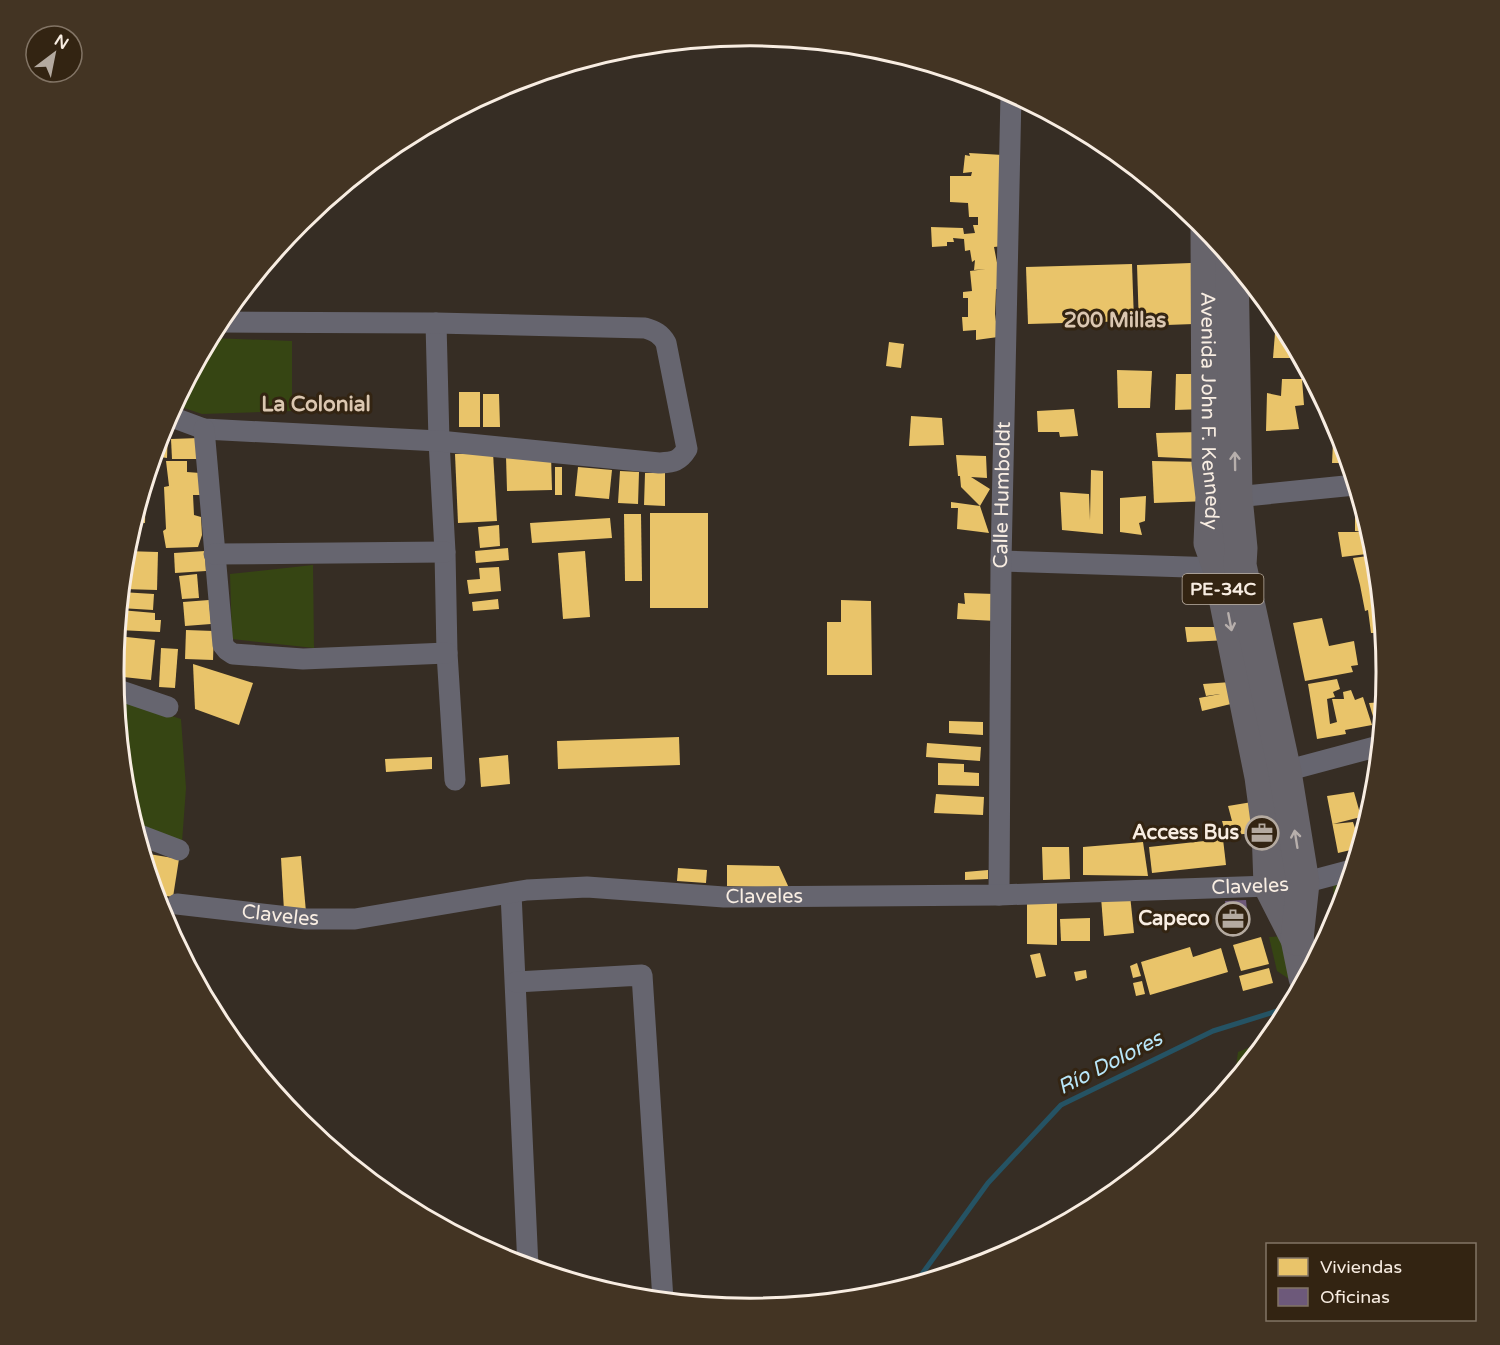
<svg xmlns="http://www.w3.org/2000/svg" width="1500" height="1345" viewBox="0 0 1500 1345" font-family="'Varela Round',sans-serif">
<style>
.green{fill:#364513}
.homes{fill:#e9c46a}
.offices{fill:#6d597a}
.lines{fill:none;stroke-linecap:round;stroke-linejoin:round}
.stream{stroke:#255364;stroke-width:5}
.street{stroke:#66656f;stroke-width:21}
.primary{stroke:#67646b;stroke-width:33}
.oneway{stroke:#b7afac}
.labels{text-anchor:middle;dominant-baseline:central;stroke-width:6;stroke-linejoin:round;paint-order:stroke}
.shield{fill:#332412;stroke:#bdb1a4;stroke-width:1.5}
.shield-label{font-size:18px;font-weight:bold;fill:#f8ede2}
.street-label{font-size:20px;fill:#f8ede2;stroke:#332412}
.poi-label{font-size:20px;font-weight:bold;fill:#f8ede2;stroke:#332412;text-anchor:end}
.neighbourhood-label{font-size:21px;font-weight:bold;fill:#dbc7b1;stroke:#332412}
.water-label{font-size:21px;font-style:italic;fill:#b9e7fa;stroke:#332412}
.rim{fill:none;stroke:#f8ede2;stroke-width:3}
</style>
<rect width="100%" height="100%" fill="#362d24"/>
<g class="green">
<path d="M211,338L292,341V411L202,414L175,405Z"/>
<path d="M313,565L314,648L232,639L230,574Z"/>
<path d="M116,697L181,719L186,788L182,842L134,824L126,796Z"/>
<path d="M1339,880L1343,901L1336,920L1333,886Z"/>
<path d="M1284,936L1298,985L1277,971L1269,937Z"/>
<path d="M1268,1040L1234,1081L1238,1052Z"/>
</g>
<g class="homes">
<path d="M969,153L1003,155V246L994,247L1002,289H996L995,314L998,337L976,340V330L963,331L962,317H968V298H963V292L972,291L970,271L986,269L974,270L975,260L972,262L970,250L965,251L964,239L953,238L954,242H947V246L932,247L931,227L963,228L964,234L975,233L973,225H978V217H969L968,203L950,202V176H971L972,172L963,173L965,155L970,156Z"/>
<path d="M1191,263L1194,324L1139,326L1137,265Z"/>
<path d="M1132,264L1134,321L1028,324L1026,267Z"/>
<path d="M1286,332L1300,358H1273L1275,333Z"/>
<path d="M889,342L904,344L901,368L886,366Z"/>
<path d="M1117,370L1152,371L1150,408H1118Z"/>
<path d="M1176,374H1204L1206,409L1175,410Z"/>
<path d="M1282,379H1302L1304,405L1295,406L1299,429L1266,431L1267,393L1281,396Z"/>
<rect x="459" y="392" width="21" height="35"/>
<path d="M483,394H499L500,427H483Z"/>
<path d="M1074,409L1078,436L1060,437L1059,432H1038L1037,411Z"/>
<path d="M911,416L942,418L944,445L909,446Z"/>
<path d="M1334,421L1338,429L1349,463H1332Z"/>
<path d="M163,427L168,429L167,458L154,456Z"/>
<path d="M1201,432L1203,459L1158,457L1156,433Z"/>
<path d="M199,438L200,459H172L171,439Z"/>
<path d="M493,453L497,521L458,523L455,454Z"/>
<path d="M551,455L552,490L507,491L506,456Z"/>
<path d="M956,455L986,456L987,478L971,477L990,489L980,506L961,487L960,476H958Z"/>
<path d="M166,461H187V472L200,473L201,495H193L194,515L201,517L202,535L198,547L166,548L163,531L166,529L164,487L169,486Z"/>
<path d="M1152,461L1206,462L1209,501L1154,503Z"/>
<rect x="555" y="467" width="7" height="28"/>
<path d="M578,467L612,470L609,499L575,496Z"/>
<path d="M1091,470L1103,471V534L1062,530L1060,492L1089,494L1090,520Z"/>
<path d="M620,471L639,472L638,504L618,503Z"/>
<path d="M645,473H665V506L644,505Z"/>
<path d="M146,483L145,523L134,522Z"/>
<path d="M1146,496L1145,521L1139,523L1142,535L1120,532V498Z"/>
<path d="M951,502L980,506L989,533L957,529L958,508H951Z"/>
<path d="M1355,503H1361L1375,553L1342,557L1338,532H1366L1355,531Z"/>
<rect x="650" y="513" width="58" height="95"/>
<path d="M624,514H641L642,581H625Z"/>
<path d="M610,518L612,538L532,543L530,523Z"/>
<path d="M499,525L500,546L480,548L478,527Z"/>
<path d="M508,548L509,560L476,563L475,551Z"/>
<path d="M125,551L158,552L157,590L122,589Z"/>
<path d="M205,551L206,571L175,573L174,553Z"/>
<path d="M585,551L590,617L563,619L558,553Z"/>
<path d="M1375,555L1381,621L1383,633H1371L1368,610L1365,611L1360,585L1353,558Z"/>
<path d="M499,567L501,591L469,594L467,580L480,579L479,568Z"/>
<path d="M197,574L199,598L182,599L179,576Z"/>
<path d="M121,592L154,594L153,610L120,608Z"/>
<path d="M964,593L995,594L996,621L957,619L958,603L965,604Z"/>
<path d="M498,599L499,609L473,611L472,602Z"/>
<path d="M209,600L211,624L185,626L183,602Z"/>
<path d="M841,600L871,601L872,675H827V622H841Z"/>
<path d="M120,610L155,613V620H161L160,632L118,630Z"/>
<path d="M1322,618L1329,646L1354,641L1358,665L1351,666L1353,672L1305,681L1293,623Z"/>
<path d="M1185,627H1227L1230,640L1187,642Z"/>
<path d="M186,630L214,631L213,660L185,659Z"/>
<path d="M117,636L155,640L151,680L114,676Z"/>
<path d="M161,648L178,649L175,688L159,687Z"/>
<path d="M193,664L253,683L239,725L195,709Z"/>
<path d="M1337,679L1340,689L1333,692L1335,697L1327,699L1330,724L1337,722L1332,699H1344L1343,692L1351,690L1355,700L1363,697L1372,725L1345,730L1346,734L1317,739L1308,684Z"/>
<path d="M1386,680L1384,696L1379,681Z"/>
<path d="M1231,682L1235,703L1202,711L1199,698L1220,694L1206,696L1203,684Z"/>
<path d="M1384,702L1382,721L1375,723L1369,703Z"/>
<path d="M949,721L983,722V735L949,733Z"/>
<path d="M679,737L680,765L558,769L557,741Z"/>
<path d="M927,743L981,747L980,761L926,757Z"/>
<path d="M508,755L510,784L481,787L479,758Z"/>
<path d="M432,757V769L386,772L385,759Z"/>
<path d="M938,763L964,764V772L979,773V786L938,785Z"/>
<path d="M1354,792L1361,817L1333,824L1353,822L1360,843L1359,848L1338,853L1327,796Z"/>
<path d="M936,794L984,797L983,815L934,813Z"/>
<path d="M1258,801L1262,833L1226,835L1222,821H1232L1228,806Z"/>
<path d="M1223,839L1226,865L1152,873L1149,847Z"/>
<path d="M1143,842L1148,876L1083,875V847Z"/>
<path d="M1042,847H1069L1070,879L1043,880Z"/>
<path d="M149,854L179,859L173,897L155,894L147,866Z"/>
<path d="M301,856L306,912L284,911L281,858Z"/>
<path d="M727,865L779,866L789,888L727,886Z"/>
<path d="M678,868L707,870L706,883L677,881Z"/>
<path d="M988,870V879L965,880V872Z"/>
<path d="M1130,895L1134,933L1104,936L1101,897Z"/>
<path d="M1027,899L1057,900V945L1027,944Z"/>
<path d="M1090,918V941H1061L1060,919Z"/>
<path d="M1261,937L1269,964L1241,971L1233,945Z"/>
<path d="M1190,947L1193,957L1221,948L1228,972L1150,995L1141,962Z"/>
<path d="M1040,953L1046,976L1036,978L1030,955Z"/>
<path d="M1137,963L1141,976L1133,978L1130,966Z"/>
<path d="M1269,968L1273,983L1243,991L1239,976Z"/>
<path d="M1086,970L1087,978L1076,981L1074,972Z"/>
<path d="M1142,981L1145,994L1136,996L1133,983Z"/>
</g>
<path class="offices" d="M1246,900L1248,919L1227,921L1225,901Z"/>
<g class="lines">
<path class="stream" d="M914,1285L988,1183L1061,1105L1213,1031L1290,1007"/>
<g class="street">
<path d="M436,323L439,441L445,552L447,653L455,780"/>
<path d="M169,416L204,429L439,441L659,463C673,462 679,462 687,449L666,343C661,334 655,331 645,328L436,323L219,322"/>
<path d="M204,429L223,645L227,650L233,654L303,659L447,653"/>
<path d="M1224,497H1236L1355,485"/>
<path d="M214,554L445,552"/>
<path d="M1001,561L1219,568L1228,567"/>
<path d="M115,689L168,707"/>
<path d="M1274,774L1379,746"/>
<path d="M137,834L179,850"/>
<path d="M511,893L528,1267"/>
<path id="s1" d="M999,895L1001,561L1011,94"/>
<path id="s2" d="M177,904L306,919H355L527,890L587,887L724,897L999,895L1270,886L1303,883L1352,870"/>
<path d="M516,982L642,975L663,1300H658"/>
</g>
<g class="primary">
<path id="s3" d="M1207,231L1208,463L1212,497L1210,543L1219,568L1261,777L1268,829L1270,886L1297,939L1305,978"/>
<path d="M1232,261L1236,497L1241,548L1240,565L1285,772L1303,883L1297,939"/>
</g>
</g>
<defs><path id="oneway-shaft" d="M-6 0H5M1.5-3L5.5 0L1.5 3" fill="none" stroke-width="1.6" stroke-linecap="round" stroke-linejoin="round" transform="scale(1.5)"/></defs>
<g class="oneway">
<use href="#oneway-shaft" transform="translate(1235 461) rotate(-91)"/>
<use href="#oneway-shaft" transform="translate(1230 622) rotate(79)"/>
<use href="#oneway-shaft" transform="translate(1296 839) rotate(-99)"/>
</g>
<defs>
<g id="office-ring" transform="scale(1.725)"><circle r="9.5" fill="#332412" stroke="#b4aaa0" stroke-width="1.5"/><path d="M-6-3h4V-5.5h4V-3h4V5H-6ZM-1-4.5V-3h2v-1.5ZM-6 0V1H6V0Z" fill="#b4aaa0"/></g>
</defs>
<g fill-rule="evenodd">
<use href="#office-ring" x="1262" y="833"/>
<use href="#office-ring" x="1233" y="919"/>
</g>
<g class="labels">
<rect class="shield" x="1182.5" y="574" width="81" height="30" rx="4.5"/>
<g class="shield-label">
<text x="1223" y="589">PE-34C</text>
</g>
<g class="street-label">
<text stroke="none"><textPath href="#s3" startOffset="180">Avenida John F. Kennedy</textPath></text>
<text stroke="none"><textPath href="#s1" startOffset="400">Calle Humboldt</textPath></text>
<text stroke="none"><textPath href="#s2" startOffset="1077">Claveles</textPath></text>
<text stroke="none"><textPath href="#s2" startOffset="591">Claveles</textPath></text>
<text stroke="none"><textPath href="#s2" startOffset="104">Claveles</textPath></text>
</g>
<g class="poi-label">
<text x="1239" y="833">Access Bus</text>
<text x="1210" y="919">Capeco</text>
</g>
<g class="neighbourhood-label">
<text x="1115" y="320">200 Millas</text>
<text x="316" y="404">La Colonial</text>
</g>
<g class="water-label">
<text transform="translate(1110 1063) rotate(-27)">Río Dolores</text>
</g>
</g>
<path d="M0 0H1500V1345H0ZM124 672a626 626 0 1 1 1252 0a626 626 0 1 1-1252 0Z" fill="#433423" fill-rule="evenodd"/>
<path class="rim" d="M124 672a626 626 0 1 1 1252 0a626 626 0 1 1-1252 0Z"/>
<rect x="1266" y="1243" width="210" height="78" fill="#332412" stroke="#827465" stroke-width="1.5"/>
<rect x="1278" y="1258" width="30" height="18" fill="#e9c46a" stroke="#827465" stroke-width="1.5"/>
<text x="1320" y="1273" font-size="18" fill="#f8ede2">Viviendas</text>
<rect x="1278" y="1288" width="30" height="18" fill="#6d597a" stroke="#827465" stroke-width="1.5"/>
<text x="1320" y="1303" font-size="18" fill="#f8ede2">Oficinas</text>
<g transform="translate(54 54) rotate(32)"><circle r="28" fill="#332412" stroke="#827465" stroke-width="1.5"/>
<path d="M0-4.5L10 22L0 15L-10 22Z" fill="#b4aaa0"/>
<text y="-9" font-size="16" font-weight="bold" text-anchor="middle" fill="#f8ede2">N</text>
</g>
</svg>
